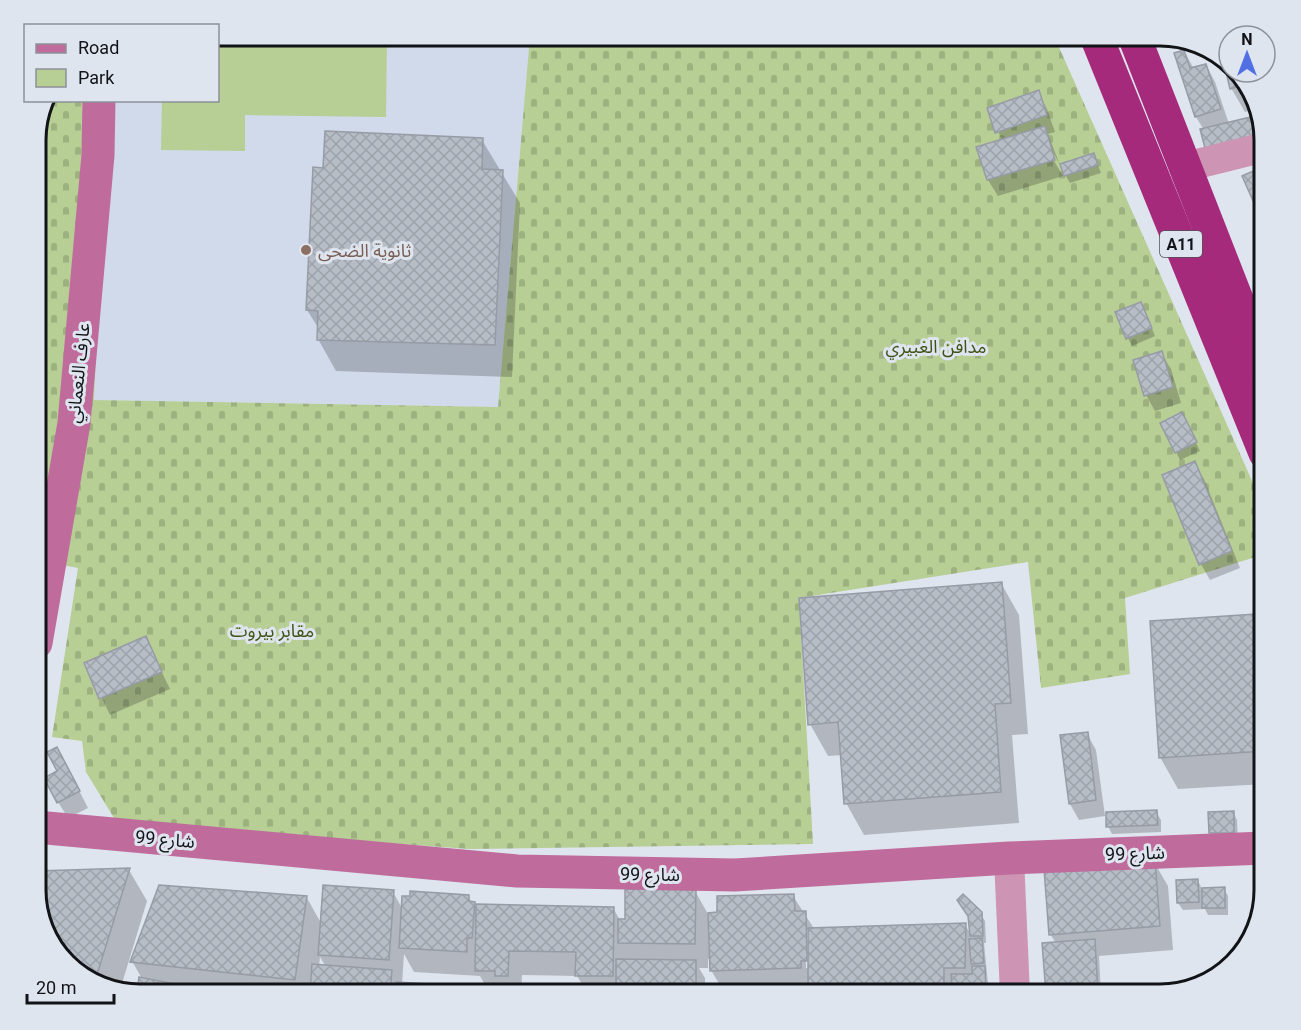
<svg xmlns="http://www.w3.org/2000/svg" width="1301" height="1030" viewBox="0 0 1301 1030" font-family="Roboto,'Noto Sans Arabic',sans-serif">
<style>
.built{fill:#d0daea}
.cemetery{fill:url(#cemetery-stones)}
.park{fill:#b7ce95}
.shadow{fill:#0003;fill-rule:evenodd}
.building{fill:url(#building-cross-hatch);stroke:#969ba5;stroke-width:1.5}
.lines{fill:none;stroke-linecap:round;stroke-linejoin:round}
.street{stroke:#ce94b4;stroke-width:30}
.secondary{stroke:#bf6b9c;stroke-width:33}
.highway{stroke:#a62a7c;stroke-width:33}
.education-dot{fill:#8d6e63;stroke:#dfe5ef;stroke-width:2}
.labels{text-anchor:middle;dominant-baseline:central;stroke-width:6;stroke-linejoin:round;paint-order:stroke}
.shield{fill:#dfe5ef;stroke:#4f5258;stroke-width:1.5}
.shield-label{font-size:16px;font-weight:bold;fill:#111317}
.education-label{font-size:18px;fill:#785e54;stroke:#dfe5ef;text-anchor:start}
.park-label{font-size:18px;fill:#3f5315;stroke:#dfe5ef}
.street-label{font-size:18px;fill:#111317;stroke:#dfe5ef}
.rim{fill:none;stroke:#111317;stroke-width:3}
</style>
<defs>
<pattern id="cemetery-stones" width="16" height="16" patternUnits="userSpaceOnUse" patternTransform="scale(1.5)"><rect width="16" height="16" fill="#b7ce95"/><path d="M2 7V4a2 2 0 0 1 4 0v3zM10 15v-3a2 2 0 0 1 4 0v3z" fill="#9cb080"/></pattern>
<pattern id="building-cross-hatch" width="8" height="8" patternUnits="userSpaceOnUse" patternTransform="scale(1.5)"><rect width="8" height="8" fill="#b7bdc6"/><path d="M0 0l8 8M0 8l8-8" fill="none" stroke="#9ca2a9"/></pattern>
</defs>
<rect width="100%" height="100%" fill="#dfe5ef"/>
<path class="built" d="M218,36H530L498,407L94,400L107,101L218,100Z"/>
<path class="cemetery" d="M530,36H1054L1265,510V554L1125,598L1130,674L1041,688L1028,562L799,598L813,844L469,849L117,823L86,772L82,741L52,737L78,568L36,560V133L45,101H107L94,400L498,407Z"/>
<path class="park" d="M218,36H387L386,117L245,115V151L161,150L162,101L218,100Z"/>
<g class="shadow">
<path d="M1184,51L1194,69L1206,65L1215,82L1229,124L1259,116L1265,140L1204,130L1196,117L1176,54Z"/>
<path d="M1224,60L1229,62V72H1237L1254,94L1258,109L1245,112L1231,88Z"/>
<path d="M1038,92L1047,109L1055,132L1048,134L1060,165L1053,152L1050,154L1063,176L998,196L988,180L978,148L1002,141L989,109Z"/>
<path d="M482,140L520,203L512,377L336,371L318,339L319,329L307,310L325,169Z"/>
<path d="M1094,155L1101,173L1070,183L1060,166Z"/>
<path d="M1145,311L1155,336L1132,346L1128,338Z"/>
<path d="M1161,353L1171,369L1181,403L1155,411L1146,395Z"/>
<path d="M1186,422L1200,451L1180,460L1176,452Z"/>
<path d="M1194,463L1204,479L1240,568L1210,580L1201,564Z"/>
<path d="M1001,583L1019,615L1028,734L1012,735L1019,823L864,835L846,803L842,755L828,756L810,724Z"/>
<path d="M1256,615L1265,632V784L1178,789L1160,757Z"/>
<path d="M145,638L170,689L110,715L86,664Z"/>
<path d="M1087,734L1096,750L1105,816L1079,820L1070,804Z"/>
<path d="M66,765L88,808L68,818L58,802L59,772Z"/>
<path d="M1156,812L1161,820V832L1112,834L1108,826Z"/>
<path d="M1233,812L1237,820L1238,840L1215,841L1210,833Z"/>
<path d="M1154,862L1168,886L1173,950L1099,956L1101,994H1047L1056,943L1050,934Z"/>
<path d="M129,870L147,901L121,987L72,968L47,936L36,896Z"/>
<path d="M1198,881L1202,889H1224L1228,896V915H1208L1205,909L1183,910L1178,903Z"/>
<path d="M695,891L708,914L793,896L815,930L965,925L972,936L980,913L985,921L986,943H984L989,994H725L711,970V959H708V968H699L705,978V994H588L577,976L522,975L521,994H490L480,976L414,972L404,954L402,984L430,985L435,994H140L141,977L132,961L307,898L321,923L393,892L403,910L468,897L475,906L613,908L620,920H626ZM805,927L808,930L809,968H806ZM320,957L326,967L319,966Z"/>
</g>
<g class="building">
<path d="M1184,50L1190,68L1206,64L1221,109L1195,117L1174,53Z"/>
<path d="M1223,59L1229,62V72H1237L1247,84L1230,89Z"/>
<path d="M1039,90L1047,115L995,133L987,108Z"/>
<path d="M1259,115L1265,139L1206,152L1200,129Z"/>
<path d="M1045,126L1055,160L987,180L976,147Z"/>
<path d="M325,131L483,138L482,169L503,170L495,345L317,340L318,311L306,310L313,167L323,168Z"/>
<path d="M1094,153L1098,165L1064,176L1060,164Z"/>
<path d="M1265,166V228L1242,176Z"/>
<path d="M1141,302L1152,328L1126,339L1115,312Z"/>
<path d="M1162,351L1173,387L1144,396L1133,360Z"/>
<path d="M1182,412L1197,442L1175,453L1160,423Z"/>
<path d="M1195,461L1232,551L1199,565L1162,475Z"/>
<path d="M1002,582L1011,703L995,704L1001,792L844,804L838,722L808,725L799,598Z"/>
<path d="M1256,614L1265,751L1159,758L1150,621Z"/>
<path d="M146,636L162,672L99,699L84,663Z"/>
<path d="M1088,732L1096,800L1069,804L1060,735Z"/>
<path d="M57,747L80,791L57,803L44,778L57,771L47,752Z"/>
<path d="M1157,810L1158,825L1106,827V812Z"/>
<path d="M1234,811V833H1209L1208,812Z"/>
<path d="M1155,860L1160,926L1049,935L1044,869Z"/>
<path d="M130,868L96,978L72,968L47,936L36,896V871Z"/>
<path d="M1198,879L1199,902L1177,903L1176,880Z"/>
<path d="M159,885L307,896L295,980L130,962Z"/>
<path d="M323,885L394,890L389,960L318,955Z"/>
<path d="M1225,887V908H1202V888Z"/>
<path d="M625,889L696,890L695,944L618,943V919H625Z"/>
<path d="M410,891L469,895V901L475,902L472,938H467V952L399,948L402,896H410Z"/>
<path d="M794,894L795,911H806L807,961H801V968L710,971L708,913L717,912V896Z"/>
<path d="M963,894L982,912L983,936H970L968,916L957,900Z"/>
<path d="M476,904L614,907L613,976H575L576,952L509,951L508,976H495V971H475Z"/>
<path d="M966,923L965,968H944V994H808V928Z"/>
<path d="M982,938L984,963L971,964L969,939Z"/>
<path d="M1095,939L1098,994H1046L1042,943Z"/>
<path d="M616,959L696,960V994H616Z"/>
<path d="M312,964L392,970L390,994L310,993Z"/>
<path d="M972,966H985L986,994H972V988L952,989L951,974H972Z"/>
<path d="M139,977L175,984L173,994L137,993Z"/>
<path d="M396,982L430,984V994H395Z"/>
<path d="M175,989L217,992V994H175Z"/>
</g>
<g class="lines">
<g class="street">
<path d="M1185,167L1265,147"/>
<path d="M1009,858L1015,994"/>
</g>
<g class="secondary">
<path d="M36,643L74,423L98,155L99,100"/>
<path d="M36,827L517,871L735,875L1009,858L1265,848"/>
</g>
<g class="highway">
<path d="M1096,36L1265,453"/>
<path d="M1134,36L1265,371"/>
</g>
</g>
<circle class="education-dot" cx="306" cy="250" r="6"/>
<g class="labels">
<rect class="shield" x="1160" y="231" width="42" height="26" rx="4.5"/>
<g class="shield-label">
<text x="1181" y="244">A11</text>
</g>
<g class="education-label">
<text x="318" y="250">ثانوية الضحى</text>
</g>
<g class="park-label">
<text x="936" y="346">مدافن الغبيري</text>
<text x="272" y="630">مقابر بيروت</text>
</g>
<g class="street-label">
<text transform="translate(78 373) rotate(-84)">عارف النعماني</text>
<text transform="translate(165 839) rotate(5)">شارع 99</text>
<text transform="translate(1135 853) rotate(-2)">شارع 99</text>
<text transform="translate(650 874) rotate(1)">شارع 99</text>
</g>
</g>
<path d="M0 0H1301V1030H0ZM140 46H1160A94 94 0 0 1 1254 140V890A94 94 0 0 1 1160 984H140A94 94 0 0 1 46 890V140A94 94 0 0 1 140 46Z" fill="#dfe5ef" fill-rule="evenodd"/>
<path class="rim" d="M140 46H1160A94 94 0 0 1 1254 140V890A94 94 0 0 1 1160 984H140A94 94 0 0 1 46 890V140A94 94 0 0 1 140 46Z"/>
<rect x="24" y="24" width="195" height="78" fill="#dfe5ef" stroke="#8d9199" stroke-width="1.5"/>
<rect x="36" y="44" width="30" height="9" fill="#bf6b9c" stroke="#8d9199" stroke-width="1.5"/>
<text x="78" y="54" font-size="18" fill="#111317">Road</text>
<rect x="36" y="69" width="30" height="18" fill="#b7ce95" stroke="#8d9199" stroke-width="1.5"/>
<text x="78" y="84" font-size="18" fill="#111317">Park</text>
<g transform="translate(1247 54)"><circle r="28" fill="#dfe5ef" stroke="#8d9199" stroke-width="1.5"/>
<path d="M0-4.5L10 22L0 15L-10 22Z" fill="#536fe4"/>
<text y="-9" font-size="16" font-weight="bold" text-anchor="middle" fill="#111317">N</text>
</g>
<path d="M27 994v9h87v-9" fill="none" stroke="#111317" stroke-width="3"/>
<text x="36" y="994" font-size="18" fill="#111317" stroke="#dfe5ef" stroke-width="4.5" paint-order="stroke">20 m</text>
</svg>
